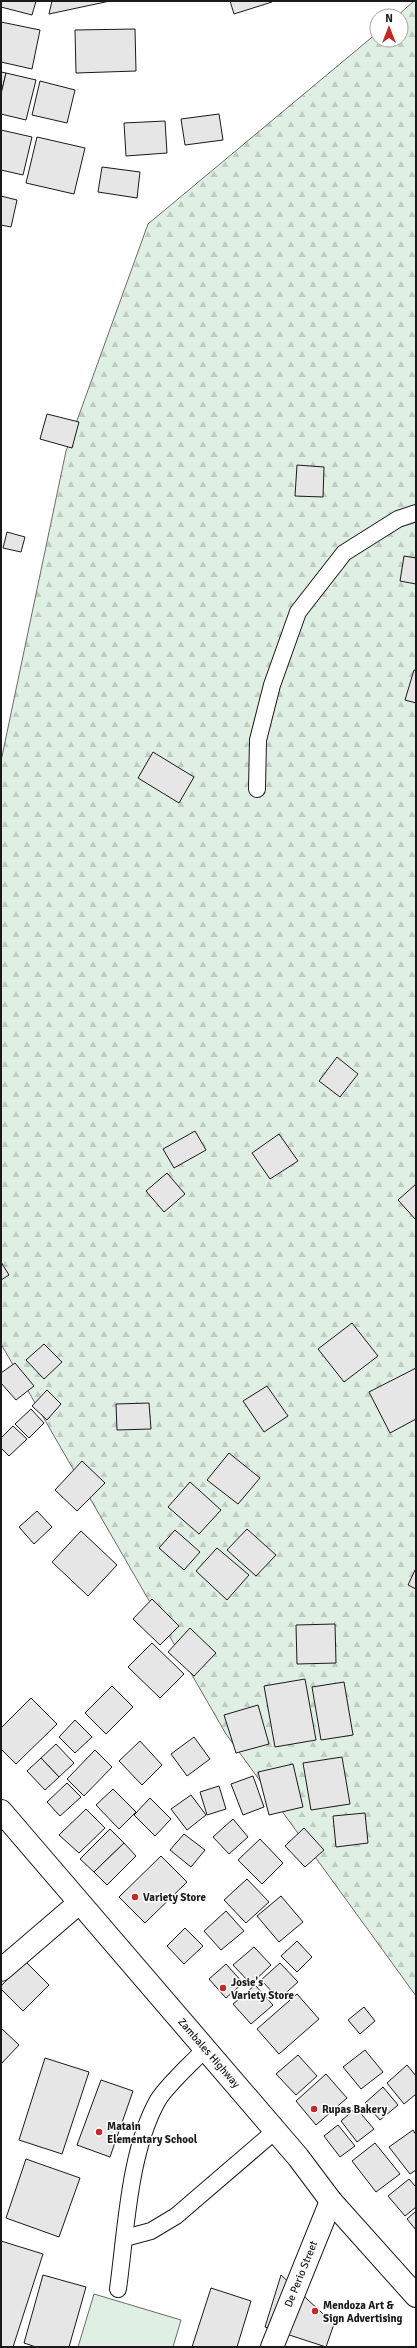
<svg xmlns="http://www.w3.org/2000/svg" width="417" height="2348" viewBox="0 0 417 2348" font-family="Signika,sans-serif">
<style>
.grass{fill:#e0efe3;stroke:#6a6a6a}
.forest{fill:url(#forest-firs);stroke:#6a6a6a}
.building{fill:#e6e6e6;stroke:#1a1a1a}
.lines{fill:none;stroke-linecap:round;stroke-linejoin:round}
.service-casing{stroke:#1a1a1a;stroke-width:18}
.minor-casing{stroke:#1a1a1a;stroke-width:24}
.primary-casing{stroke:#1a1a1a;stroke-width:24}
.service{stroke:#fff;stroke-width:16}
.minor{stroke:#fff;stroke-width:22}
.primary{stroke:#fff;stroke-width:22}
.poi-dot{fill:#c62828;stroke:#fff;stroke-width:1.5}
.labels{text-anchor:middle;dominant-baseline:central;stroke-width:3;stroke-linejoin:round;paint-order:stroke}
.poi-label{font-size:11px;font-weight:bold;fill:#1a1a1a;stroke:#fff;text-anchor:start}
.street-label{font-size:11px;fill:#1a1a1a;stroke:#fff}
</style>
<defs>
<pattern id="forest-firs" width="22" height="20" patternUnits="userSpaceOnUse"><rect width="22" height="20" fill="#e0efe3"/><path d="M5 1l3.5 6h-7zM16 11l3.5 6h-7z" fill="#c0ccc2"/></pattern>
</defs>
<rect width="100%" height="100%" fill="#fff"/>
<path class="grass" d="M94,2294L181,2320L173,2347H78Z"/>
<path class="forest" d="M414,1H416V1996L226,1734L1,1344V761L66,451L148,224L377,33V40H401V16H397Z"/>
<g class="building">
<path d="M1,1H36L32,15L1,7Z"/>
<path d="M52,1H110L49,14Z"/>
<path d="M230,1H272V2L234,14Z"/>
<path d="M1,22L40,30L32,69L1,62Z"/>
<path d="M135,29L136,71L76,73L75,30Z"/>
<path d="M1,72L6,73L1,94Z"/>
<path d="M6,73L36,80L26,120L1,114V94Z"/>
<path d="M40,81L75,90L67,123L32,115Z"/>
<path d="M219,114L223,140L185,145L181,119Z"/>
<path d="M165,121L167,153L126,156L124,123Z"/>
<path d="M1,130L32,137L23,175L1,170Z"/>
<path d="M37,137L85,148L74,194L26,183Z"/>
<path d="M102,167L140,172L137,198L98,192Z"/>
<path d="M1,196L17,200L11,227L1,225Z"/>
<path d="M47,414L79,422L72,448L40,439Z"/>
<path d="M297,465L324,467L323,497L295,496Z"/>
<path d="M7,532L25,537L21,552L3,548Z"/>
<path d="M404,556L416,558V584L400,581Z"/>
<path d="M414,670H416V703L405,700Z"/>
<path d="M153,752L194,777L179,803L138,778Z"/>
<path d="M337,1057L358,1074L340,1097L319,1081Z"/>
<path d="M195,1131L206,1150L174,1168L163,1149Z"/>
<path d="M279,1134L298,1161L270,1179L252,1153Z"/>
<path d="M167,1173L185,1194L164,1212L146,1191Z"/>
<path d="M416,1184V1220L398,1200Z"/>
<path d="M1,1262L9,1275L1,1280Z"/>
<path d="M352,1323L378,1356L344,1382L318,1349Z"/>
<path d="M44,1344L62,1362L44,1379L26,1360Z"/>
<path d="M15,1363L34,1386L16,1400L1,1383V1373Z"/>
<path d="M416,1368V1419L390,1433L369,1392Z"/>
<path d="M267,1386L288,1416L264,1432L243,1401Z"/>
<path d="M47,1390L61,1404L47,1420L32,1406Z"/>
<path d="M149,1403L151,1429L117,1430L116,1404Z"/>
<path d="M31,1409L44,1423L29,1438L15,1424Z"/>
<path d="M13,1426L27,1439L9,1456L1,1448V1438Z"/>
<path d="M229,1453L260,1478L238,1504L207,1480Z"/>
<path d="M82,1461L105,1483L77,1511L55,1490Z"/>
<path d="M190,1482L221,1510L199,1534L168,1507Z"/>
<path d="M37,1511L52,1527L34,1544L19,1527Z"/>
<path d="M247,1529L276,1555L256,1576L227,1550Z"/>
<path d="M175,1530L200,1552L184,1570L159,1548Z"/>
<path d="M81,1531L117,1565L88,1596L52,1562Z"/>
<path d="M217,1548L249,1575L227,1600L196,1571Z"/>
<path d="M416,1568V1589L408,1585Z"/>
<path d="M152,1599L179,1626L160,1645L133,1619Z"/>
<path d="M335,1624L336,1663L297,1664L296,1625Z"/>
<path d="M190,1628L216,1653L194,1676L168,1652Z"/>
<path d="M152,1643L184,1674L160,1698L128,1667Z"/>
<path d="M305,1679L316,1740L275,1747L264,1686Z"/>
<path d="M344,1682L353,1735L321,1740L312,1687Z"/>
<path d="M112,1686L133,1707L106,1734L85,1713Z"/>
<path d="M31,1698L57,1724L16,1764L1,1749V1728Z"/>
<path d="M258,1705L269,1744L236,1753L224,1715Z"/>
<path d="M75,1720L92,1737L75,1753L59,1737Z"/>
<path d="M194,1737L210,1759L187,1776L171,1754Z"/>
<path d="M140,1741L162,1765L142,1785L119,1761Z"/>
<path d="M56,1744L74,1763L59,1777L41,1758Z"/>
<path d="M95,1750L112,1767L84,1796L67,1779Z"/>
<path d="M342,1757L350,1804L311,1810L303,1763Z"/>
<path d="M41,1758L59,1777L45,1790L27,1771Z"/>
<path d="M293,1764L303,1807L269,1815L258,1772Z"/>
<path d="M253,1776L264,1807L243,1815L231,1784Z"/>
<path d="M67,1783L81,1797L60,1816L47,1802Z"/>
<path d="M219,1786L226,1809L207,1815L200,1792Z"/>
<path d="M113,1789L136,1812L119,1829L96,1805Z"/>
<path d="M191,1795L206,1815L187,1830L171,1809Z"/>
<path d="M150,1798L171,1819L155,1836L134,1815Z"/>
<path d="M86,1809L105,1828L79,1853L59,1835Z"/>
<path d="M365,1813L368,1843L336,1847L333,1816Z"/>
<path d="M233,1819L248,1837L229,1854L213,1837Z"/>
<path d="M304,1828L324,1850L305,1867L285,1846Z"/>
<path d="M110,1829L124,1843L94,1872L80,1859Z"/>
<path d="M184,1834L205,1850L191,1867L170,1850Z"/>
<path d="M260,1839L283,1863L262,1884L238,1860Z"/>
<path d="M124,1843L136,1856L107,1885L94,1872Z"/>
<path d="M161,1856L187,1882L145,1923L119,1897Z"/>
<path d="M247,1879L269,1902L246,1923L224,1900Z"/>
<path d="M281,1896L303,1922L279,1942L257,1916Z"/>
<path d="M226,1911L244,1931L221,1950L204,1931Z"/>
<path d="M185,1928L203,1946L184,1964L167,1946Z"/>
<path d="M297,1941L312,1957L297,1972L281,1956Z"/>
<path d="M254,1947L271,1965L251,1984L233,1965Z"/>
<path d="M25,1961L49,1985L23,2011L1,1989V1986Z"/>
<path d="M280,1963L298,1982L279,1999L261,1980Z"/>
<path d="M226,1964L243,1983L226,1998L209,1979Z"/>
<path d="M255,1985L273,2005L251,2024L233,2004Z"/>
<path d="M297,1994L319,2019L279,2054L257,2029Z"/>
<path d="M364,2007L375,2021L360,2034L348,2020Z"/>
<path d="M1,2028L19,2045L1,2064Z"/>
<path d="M365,2050L383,2072L361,2089L343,2067Z"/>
<path d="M298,2055L317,2076L296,2095L276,2074Z"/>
<path d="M45,2058L89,2072L62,2154L19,2140Z"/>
<path d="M407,2065L416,2076V2094L404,2104L387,2083Z"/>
<path d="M326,2074L347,2098L316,2125L296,2101Z"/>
<path d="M101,2080L133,2091L110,2157L77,2145Z"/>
<path d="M383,2087L398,2105L380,2120L365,2103Z"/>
<path d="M356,2108L374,2129L357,2142L341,2121Z"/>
<path d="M338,2125L355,2146L340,2157L324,2136Z"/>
<path d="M413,2130L416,2135V2170L410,2174L389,2147Z"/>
<path d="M375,2143L400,2174L376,2192L352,2161Z"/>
<path d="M26,2159L80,2178L59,2237L6,2218Z"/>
<path d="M409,2179L416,2187V2207L405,2216L388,2196Z"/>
<path d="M416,2211V2230L407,2219Z"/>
<path d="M1,2241L43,2254L13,2347H1Z"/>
<path d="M43,2275L86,2287L69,2347H36L24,2343Z"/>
<path d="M281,2275L334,2324L326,2347L265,2327Z"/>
<path d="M211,2288L251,2301L237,2347H192Z"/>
</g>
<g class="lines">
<g class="service-casing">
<g id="service">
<path d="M257,789L258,740L272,685L298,612L344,553L398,519L416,513"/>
<path d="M125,2238L151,2231L176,2216L275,2131"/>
<path d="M118,2289C126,2231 129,2151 158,2100C168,2084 192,2063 205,2049"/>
</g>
</g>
<g class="minor-casing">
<g id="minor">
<path d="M1,1970L79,1903"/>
<path d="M272,2347L331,2201"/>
</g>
</g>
<g class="primary-casing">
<path id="primary" d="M1,1811L298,2157L331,2201L416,2296"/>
</g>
<use href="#service" class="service"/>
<use href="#minor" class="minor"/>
<use href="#primary" class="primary"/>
</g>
<g class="poi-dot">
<circle cx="135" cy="1897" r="4"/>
<circle cx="223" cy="1988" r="4"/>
<circle cx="314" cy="2109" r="4"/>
<circle cx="99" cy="2132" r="4"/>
<circle cx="315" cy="2311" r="4"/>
</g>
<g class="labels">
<g class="poi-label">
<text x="143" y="1897">Variety Store</text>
<text x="231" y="1982">Josie's<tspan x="231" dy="13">Variety Store</tspan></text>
<text x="322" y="2109">Rupas Bakery</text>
<text x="107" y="2126">Matain<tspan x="107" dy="13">Elementary School</tspan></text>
<text x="323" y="2305">Mendoza Art &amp;<tspan x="323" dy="13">Sign Advertising</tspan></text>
</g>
<g class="street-label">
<text transform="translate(209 2053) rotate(49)">Zambales Highway</text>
<text transform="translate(301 2274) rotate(-68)">De Perio Street</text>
</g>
</g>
<rect width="417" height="2348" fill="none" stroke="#1a1a1a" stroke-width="4"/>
<g transform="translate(389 28)"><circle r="19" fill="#ffffff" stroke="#a3a3a3"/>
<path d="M0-3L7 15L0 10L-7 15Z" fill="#c62828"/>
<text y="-6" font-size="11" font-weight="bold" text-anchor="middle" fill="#1a1a1a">N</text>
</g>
</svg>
